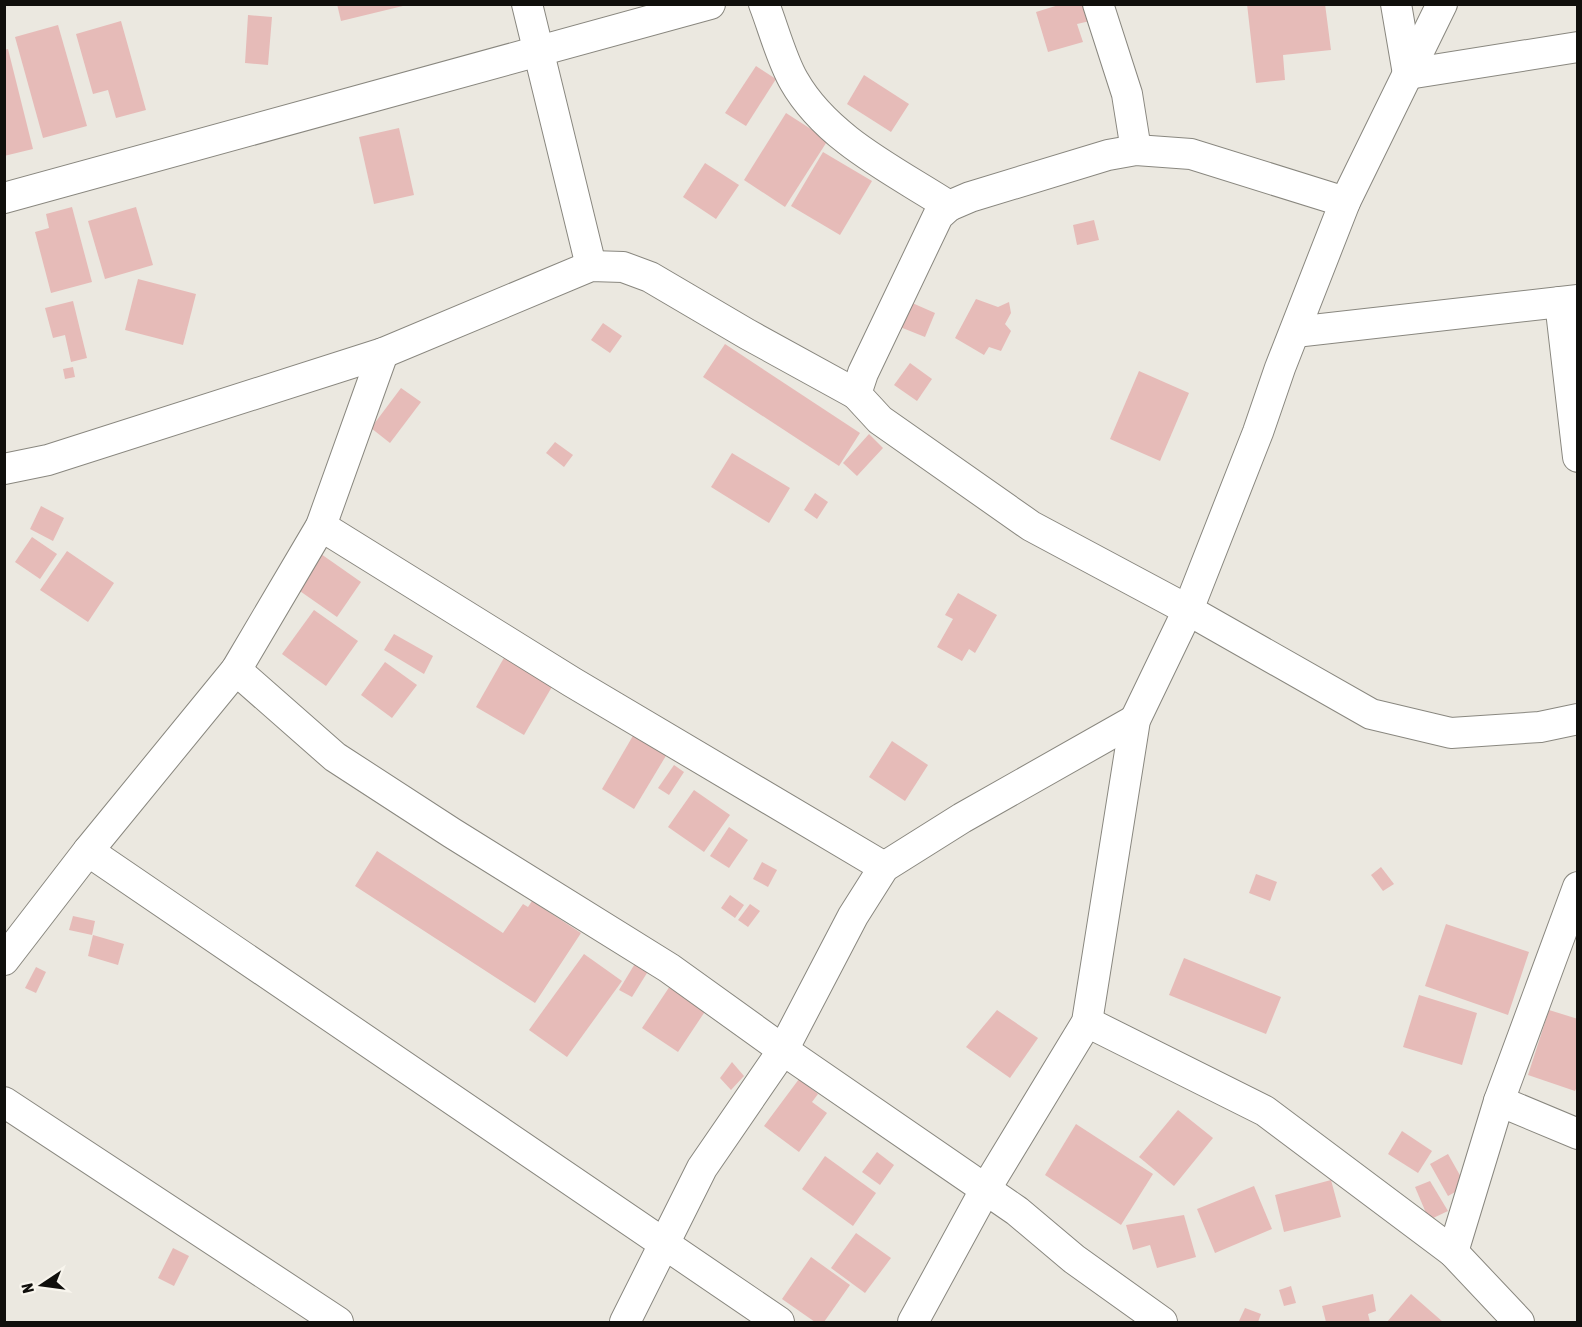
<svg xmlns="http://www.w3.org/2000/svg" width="1582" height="1327" viewBox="0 0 1582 1327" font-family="'Asap Condensed',sans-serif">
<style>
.building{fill:#e6bbb8}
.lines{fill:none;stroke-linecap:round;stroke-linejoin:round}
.minor-casing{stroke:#89877f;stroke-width:32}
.minor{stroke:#fff;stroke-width:30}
</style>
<rect width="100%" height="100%" fill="#ebe8e0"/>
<g class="building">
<path d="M337,4H407V5L341,21Z"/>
<path d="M1062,4H1085L1090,21L1077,24L1083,42L1048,52L1036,12Z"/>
<path d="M1247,4H1325L1331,50L1283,55L1285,80L1256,83Z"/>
<path d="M248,15L272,17L268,65L245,63Z"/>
<path d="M121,21L146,110L116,118L108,90L93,94L76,34Z"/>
<path d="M58,25L87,126L43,138L15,37Z"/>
<path d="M8,49L33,149L4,156V50Z"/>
<path d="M756,66L776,79L746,126L725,113Z"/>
<path d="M864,75L909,104L891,132L847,104Z"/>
<path d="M786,113L828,140L785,207L744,180Z"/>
<path d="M399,128L414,195L374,204L359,137Z"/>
<path d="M823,152L872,181L840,235L791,206Z"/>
<path d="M705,163L739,185L716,219L683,197Z"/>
<path d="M72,207L92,282L51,293L35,232L49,228L46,214Z"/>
<path d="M136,207L153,265L105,279L88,221Z"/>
<path d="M1094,220L1099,240L1077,245L1073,225Z"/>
<path d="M138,279L196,294L183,345L125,330Z"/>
<path d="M976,299L998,307L1009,302L1011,313L1005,324L1011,331L1001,351L989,347L984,355L955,338Z"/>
<path d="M73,301L87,358L71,362L65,335L53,338L45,308Z"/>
<path d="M910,302L935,313L925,337L900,327Z"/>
<path d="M603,323L622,336L610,353L591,340Z"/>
<path d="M725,344L860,433L839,466L703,377Z"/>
<path d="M910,363L932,379L917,401L894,385Z"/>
<path d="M73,367L75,377L65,379L63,369Z"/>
<path d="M1139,371L1189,393L1160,461L1110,439Z"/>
<path d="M401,388L421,402L390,443L371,428Z"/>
<path d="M869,434L883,448L857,476L843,463Z"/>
<path d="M555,442L573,455L564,467L546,453Z"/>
<path d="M732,453L790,488L769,523L711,487Z"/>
<path d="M815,493L828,502L817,519L804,510Z"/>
<path d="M41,506L64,518L53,541L30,529Z"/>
<path d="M32,537L57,554L40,579L15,562Z"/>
<path d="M67,551L114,583L88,622L40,590Z"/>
<path d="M321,554L361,582L337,617L297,589Z"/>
<path d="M958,593L997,615L975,653L969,649L962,661L937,647L953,619L945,615Z"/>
<path d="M314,610L358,641L326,686L282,654Z"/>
<path d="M394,634L433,656L424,674L384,650Z"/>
<path d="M505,656L553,685L524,735L476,707Z"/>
<path d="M385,662L417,685L392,718L361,695Z"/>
<path d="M634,734L667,754L634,809L602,789Z"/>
<path d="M892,741L928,765L905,801L869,777Z"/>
<path d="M674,765L684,772L669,795L658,788Z"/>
<path d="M694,790L730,815L704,852L668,827Z"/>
<path d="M729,827L748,840L729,868L710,856Z"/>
<path d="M377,851L503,933L523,904L528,907L532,901L581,933L535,1003L355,886Z"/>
<path d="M762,862L777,870L768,887L753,879Z"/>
<path d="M1381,867L1394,884L1383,891L1371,875Z"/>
<path d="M1256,874L1277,882L1270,901L1249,893Z"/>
<path d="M730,895L744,905L735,918L721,908Z"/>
<path d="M750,904L760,911L748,927L738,920Z"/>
<path d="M73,916L95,921L92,935L69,930Z"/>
<path d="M1446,924L1529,952L1508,1015L1425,986Z"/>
<path d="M93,935L124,944L118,965L88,956Z"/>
<path d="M584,954L622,981L567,1057L529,1030Z"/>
<path d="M639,957L652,965L632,997L619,990Z"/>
<path d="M1184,958L1281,997L1266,1034L1169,995Z"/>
<path d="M36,967L46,972L36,993L25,988Z"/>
<path d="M674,980L710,1004L678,1052L642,1028Z"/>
<path d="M1419,995L1477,1013L1462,1065L1403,1047Z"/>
<path d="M997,1010L1038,1038L1010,1078L966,1047Z"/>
<path d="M1549,1010L1578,1019V1084L1575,1091L1528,1075Z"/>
<path d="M732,1062L744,1076L731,1090L720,1078Z"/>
<path d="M799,1079L818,1094L812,1102L827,1113L799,1152L764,1126Z"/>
<path d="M1178,1110L1213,1138L1174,1186L1139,1157Z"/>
<path d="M1076,1124L1153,1174L1121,1225L1045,1175Z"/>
<path d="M1402,1131L1432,1151L1418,1173L1388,1154Z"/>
<path d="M877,1152L894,1165L880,1185L862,1172Z"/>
<path d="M1448,1154L1466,1186L1448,1196L1430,1164Z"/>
<path d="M825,1156L876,1193L853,1226L802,1189Z"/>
<path d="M1331,1180L1341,1217L1284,1232L1275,1195Z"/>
<path d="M1430,1181L1448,1211L1429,1220L1415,1187Z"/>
<path d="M1254,1186L1272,1229L1215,1253L1197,1209Z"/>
<path d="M1184,1215L1196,1257L1157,1268L1150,1245L1133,1250L1126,1225Z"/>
<path d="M856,1233L891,1258L865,1293L831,1268Z"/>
<path d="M173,1248L189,1256L174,1286L158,1278Z"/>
<path d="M811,1257L850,1285L824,1322H815L782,1299Z"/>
<path d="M1291,1286L1296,1303L1284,1306L1279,1290Z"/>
<path d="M1373,1294L1376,1311L1368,1314L1370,1322H1326L1322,1306Z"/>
<path d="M1411,1294L1443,1322H1387Z"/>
<path d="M1245,1308L1261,1314L1258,1322L1239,1321Z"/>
</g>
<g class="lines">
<g class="minor-casing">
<g id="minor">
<path d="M527,4L591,266"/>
<path d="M764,4C773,27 782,61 794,81C827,139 895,171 949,206"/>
<path d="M1098,4L1127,94L1136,150"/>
<path d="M1396,4L1408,74"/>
<path d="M1408,74L1578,47"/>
<path d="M4,198L710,4"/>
<path d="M1345,202L1191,154L1136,150L1108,155L970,197L949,206L938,216L863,373L856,394L880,420L1031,526L1188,610L1371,714L1451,733L1540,727L1578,719"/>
<path d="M1560,302L1578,457"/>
<path d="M1295,332L1578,300"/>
<path d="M4,469L48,460L383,353L591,266L623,267L650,277L747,334L856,394"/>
<path d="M321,526L572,682L884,867"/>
<path d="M236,670L335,757L452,833L669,968L783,1050L1017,1211L1074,1259L1162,1322"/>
<path d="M88,851L779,1322"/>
<path d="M4,960L88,851L236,670L321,526L383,353"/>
<path d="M1087,1022L1265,1111L1453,1252L1519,1322"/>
<path d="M1499,1101L1578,1134"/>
<path d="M4,1102L338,1322"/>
<path d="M1453,1252L1499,1101L1578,887"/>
<path d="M625,1322L702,1168L783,1050L853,916L884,867L962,818L1135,720"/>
<path d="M913,1322L985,1190L1087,1022L1135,720L1188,610L1258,432L1280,368L1345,202L1442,4"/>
</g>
</g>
<use href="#minor" class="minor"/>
</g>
<rect width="1582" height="1327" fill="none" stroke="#100f0c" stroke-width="12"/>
<g transform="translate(42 1285) rotate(257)" stroke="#f8f5ed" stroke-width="4.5" paint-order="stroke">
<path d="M0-4.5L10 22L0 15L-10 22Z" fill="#100f0c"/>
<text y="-9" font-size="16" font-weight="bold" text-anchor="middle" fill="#100f0c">N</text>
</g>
</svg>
